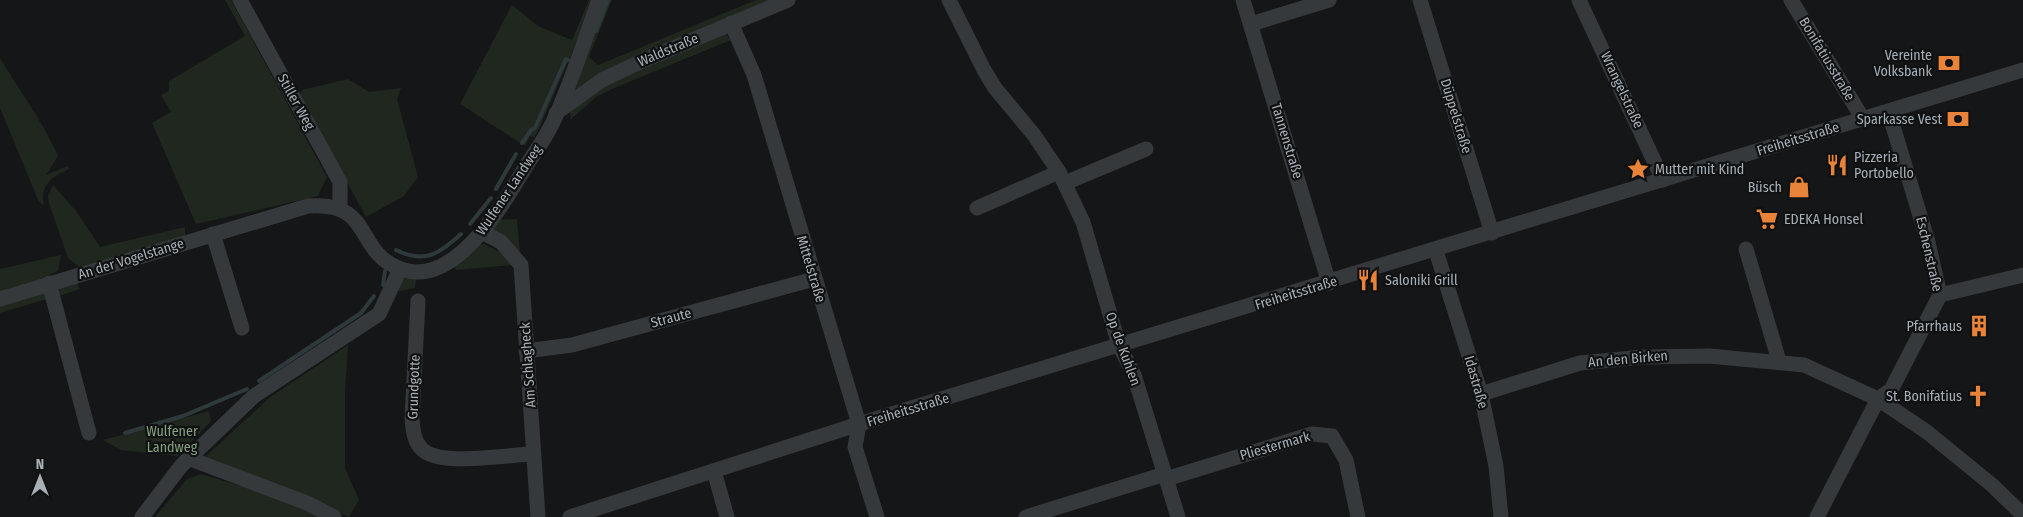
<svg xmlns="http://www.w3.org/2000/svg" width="2023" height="517" viewBox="0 0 2023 517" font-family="'Fira Sans Condensed',sans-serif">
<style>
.green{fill:#20271f}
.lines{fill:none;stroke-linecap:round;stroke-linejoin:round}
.stream{stroke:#2e393c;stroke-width:4}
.minor{stroke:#36393c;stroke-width:15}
.labels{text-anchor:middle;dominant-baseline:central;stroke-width:4.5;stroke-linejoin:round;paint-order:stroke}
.street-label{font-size:14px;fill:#a8b0b6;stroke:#101112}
.poi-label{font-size:14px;fill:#a8b0b6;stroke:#101112;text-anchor:end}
.park-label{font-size:14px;fill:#86a17f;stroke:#101112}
</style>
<rect width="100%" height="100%" fill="#151617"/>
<g class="green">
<path d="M225,0H231L327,177L318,196L196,224L152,123L171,112L161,95L169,91V81L245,36Z"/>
<path d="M589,0H595L537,133L534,138L530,136L525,146L460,104L512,5L538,26L572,40Z"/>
<path d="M604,0H612L589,57L598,65L756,0H781L564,102Z"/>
<path d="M726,34L731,40L612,89L596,97L571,119L569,110L606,84Z"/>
<path d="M0,58C19,90 43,122 58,156L46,175L68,166L69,169C52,177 40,184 44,205L39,202L0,108Z"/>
<path d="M348,79L369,92L401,88L397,99L418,177L404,196L366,217L299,95L302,90Z"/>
<path d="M53,185L76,211L100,247L185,227V237L80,268L68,258L49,203L48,196Z"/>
<path d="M517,219L520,253L495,238L491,225L494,220Z"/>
<path d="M484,244L509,257L514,265L456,270L452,265L478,245Z"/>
<path d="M61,255L58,271L44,277L41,282L0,295V269Z"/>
<path d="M407,276L416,279L415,288L394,292L402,279Z"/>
<path d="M75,279L80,289L59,296V288Z"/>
<path d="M44,291L50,298L0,313V303Z"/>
<path d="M348,345L345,392V468L359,500L349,517L309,499L209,464L206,456L269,398Z"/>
<path d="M209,411L211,421L178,456L121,450L103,440Z"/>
<path d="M201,474L264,493L321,517H155L187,479Z"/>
</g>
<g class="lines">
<g class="stream">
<path d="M596,31L608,0"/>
<path d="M522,143L531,130L535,128L566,59L568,60"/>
<path d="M496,189L516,154"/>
<path d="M470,224L491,198"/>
<path d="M396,250C425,264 439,254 461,234"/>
<path d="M383,285L385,271"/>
<path d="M259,381L361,313L374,296"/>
<path d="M125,433L183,416L247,389"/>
</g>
<g class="minor">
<path d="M240,0L340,182V208"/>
<path d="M949,0L984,70L995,88L1034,135L1059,172L1083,222L1119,345L1134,375L1178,517"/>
<path d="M1243,0L1329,283"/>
<path d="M1420,0L1492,233"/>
<path d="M1579,0L1663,180"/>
<path d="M1791,0L1863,119"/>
<path d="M731,23L754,75L859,424L855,447L877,517"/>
<path d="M1251,24L1329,0"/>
<path d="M556,113L602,80L640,62L788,0"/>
<path d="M1065,183L1146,149"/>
<path d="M977,208L1059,172"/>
<path d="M482,232L501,242L521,265L538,517"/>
<path d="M213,234L242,328"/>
<path d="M1746,249L1779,361"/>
<path d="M1436,251L1481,394L1496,466L1501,517"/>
<path d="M49,283L89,433"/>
<path d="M1940,295L2023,275"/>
<path d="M0,299L308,206C375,201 353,252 401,269C455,289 504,203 526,166C535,152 545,139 552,124C571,85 584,41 599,0"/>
<path d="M418,301L412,419C413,431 414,443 424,451C444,466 507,455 532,454"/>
<path d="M526,351L572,345L814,279"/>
<path d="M1481,394L1580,363L1644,357L1709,356L1804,365L1878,399L1927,432L1992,485L2023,515"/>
<path d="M188,458L307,503L334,517"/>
<path d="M714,471L727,517"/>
<path d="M1166,479L1312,434L1332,436L1346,460L1358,517"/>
<path d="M142,517L181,466L254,396L379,314L400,269"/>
<path d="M570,517L859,424L2023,70"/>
<path d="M1026,517L1165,474"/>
<path d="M1817,517L1878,399L1891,390L1940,295L1928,242L1889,113"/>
</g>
</g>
<defs>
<g id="bank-bare" transform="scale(1.725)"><path d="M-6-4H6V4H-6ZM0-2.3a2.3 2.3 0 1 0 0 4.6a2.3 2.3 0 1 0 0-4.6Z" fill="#ea833a" stroke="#101112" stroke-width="2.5" paint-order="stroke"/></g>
<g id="restaurant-bare" transform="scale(1.725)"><path d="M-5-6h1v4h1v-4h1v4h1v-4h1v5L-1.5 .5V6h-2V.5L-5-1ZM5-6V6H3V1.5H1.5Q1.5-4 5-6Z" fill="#ea833a" stroke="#101112" stroke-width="2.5" paint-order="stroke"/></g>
<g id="sight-bare" transform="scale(1.725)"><path d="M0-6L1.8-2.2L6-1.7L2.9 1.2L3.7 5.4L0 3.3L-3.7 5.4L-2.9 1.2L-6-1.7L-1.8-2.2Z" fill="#ea833a" stroke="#101112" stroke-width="2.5" paint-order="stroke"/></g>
<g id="shop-bare" transform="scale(1.725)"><path d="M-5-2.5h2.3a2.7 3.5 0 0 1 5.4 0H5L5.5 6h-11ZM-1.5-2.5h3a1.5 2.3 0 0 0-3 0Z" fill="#ea833a" stroke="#101112" stroke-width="2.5" paint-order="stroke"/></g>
<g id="supermarket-bare" transform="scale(1.725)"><path d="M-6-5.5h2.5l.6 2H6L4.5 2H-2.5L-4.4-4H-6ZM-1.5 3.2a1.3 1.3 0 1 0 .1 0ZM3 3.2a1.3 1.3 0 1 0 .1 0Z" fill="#ea833a" stroke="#101112" stroke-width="2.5" paint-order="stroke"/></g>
<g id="building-bare" transform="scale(1.725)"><path d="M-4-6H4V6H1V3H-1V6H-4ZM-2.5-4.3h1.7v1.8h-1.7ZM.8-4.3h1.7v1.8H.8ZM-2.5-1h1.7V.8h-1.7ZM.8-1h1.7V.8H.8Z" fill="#ea833a" stroke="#101112" stroke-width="2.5" paint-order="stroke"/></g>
<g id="church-bare" transform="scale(1.725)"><path d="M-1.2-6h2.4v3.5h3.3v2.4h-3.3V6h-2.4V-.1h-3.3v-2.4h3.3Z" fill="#ea833a" stroke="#101112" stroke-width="2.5" paint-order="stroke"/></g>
</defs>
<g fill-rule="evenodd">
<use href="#bank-bare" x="1949" y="63"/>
<use href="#bank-bare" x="1958" y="119"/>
<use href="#restaurant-bare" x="1837" y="165"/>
<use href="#sight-bare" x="1638" y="169"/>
<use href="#shop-bare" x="1799" y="187"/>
<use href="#supermarket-bare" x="1767" y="219"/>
<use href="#restaurant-bare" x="1368" y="280"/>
<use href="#building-bare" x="1979" y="326"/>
<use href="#church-bare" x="1978" y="396"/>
</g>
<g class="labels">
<g class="street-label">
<text transform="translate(668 50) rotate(-23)">Waldstraße</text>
<text transform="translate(1827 59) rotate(59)">Bonifatiusstraße</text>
<text transform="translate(1622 90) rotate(65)">Wrangelstraße</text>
<text transform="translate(296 102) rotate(61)">Stiller Weg</text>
<text transform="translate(1456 116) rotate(73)">Düppelstraße</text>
<text transform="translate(1798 139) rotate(-17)">Freiheitsstraße</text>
<text transform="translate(1287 141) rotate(73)">Tannenstraße</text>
<text transform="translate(509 190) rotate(-56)">Wulfener Landweg</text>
<text transform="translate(1929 254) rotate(77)">Eschenstraße</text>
<text transform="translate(131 259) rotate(-17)">An der Vogelstange</text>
<text transform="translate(811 269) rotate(73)">Mittelstraße</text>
<text transform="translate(1296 293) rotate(-17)">Freiheitsstraße</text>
<text transform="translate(671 318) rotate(-15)">Straute</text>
<text transform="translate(1123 349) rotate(70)">Op de Kuhlen</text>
<text transform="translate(1628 359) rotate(-5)">An den Birken</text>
<text transform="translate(528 365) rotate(-94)">Am Schlagheck</text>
<text transform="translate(1476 382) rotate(74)">Idastraße</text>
<text transform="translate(414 387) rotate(-88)">Grundgotte</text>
<text transform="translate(908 410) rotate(-17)">Freiheitsstraße</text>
<text transform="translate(1275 446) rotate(-16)">Pliestermark</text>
</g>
<g class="poi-label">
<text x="1932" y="55">Vereinte<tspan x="1932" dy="16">Volksbank</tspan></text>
<text x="1942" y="119">Sparkasse Vest</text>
<text x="1854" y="157" text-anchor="start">Pizzeria<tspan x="1854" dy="16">Portobello</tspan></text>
<text x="1655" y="169" text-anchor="start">Mutter mit Kind</text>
<text x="1782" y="187">Büsch</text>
<text x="1784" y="219" text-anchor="start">EDEKA Honsel</text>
<text x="1385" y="280" text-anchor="start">Saloniki Grill</text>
<text x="1962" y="326">Pfarrhaus</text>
<text x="1962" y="396">St. Bonifatius</text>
</g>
<g class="park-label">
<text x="172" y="431">Wulfener<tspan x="172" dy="16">Landweg</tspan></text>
</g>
</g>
<g transform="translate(40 477)" stroke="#101112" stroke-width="4" paint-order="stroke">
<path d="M0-4L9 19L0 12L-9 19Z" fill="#a8b0b6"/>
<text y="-8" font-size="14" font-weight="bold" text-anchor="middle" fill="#a8b0b6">N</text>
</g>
</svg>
